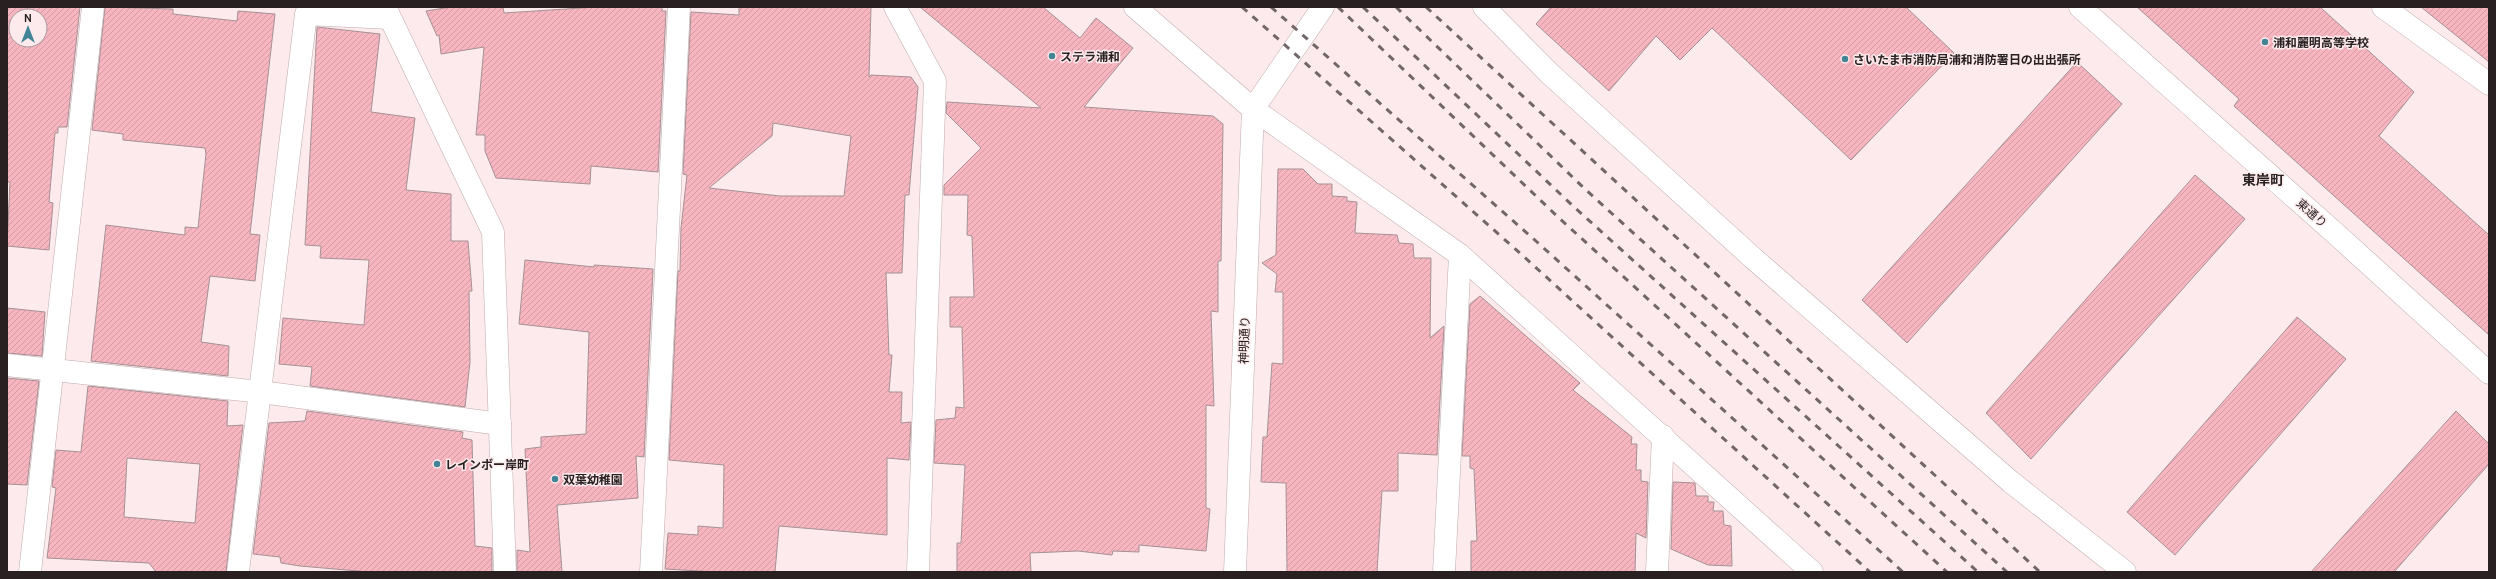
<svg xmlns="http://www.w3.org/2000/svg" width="2496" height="579" viewBox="0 0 2496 579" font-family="Cabin,'Noto Sans JP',sans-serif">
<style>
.building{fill:url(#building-hatch);stroke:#a59194;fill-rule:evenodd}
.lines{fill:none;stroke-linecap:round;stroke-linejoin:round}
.minor-casing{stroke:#c0aaad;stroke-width:23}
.minor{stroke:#fff;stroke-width:22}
.rail{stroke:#726668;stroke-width:3;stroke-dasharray:7 7;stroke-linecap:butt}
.poi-dot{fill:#428496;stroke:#fceaec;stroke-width:1.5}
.labels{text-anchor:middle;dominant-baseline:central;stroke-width:3;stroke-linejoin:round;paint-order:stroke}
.poi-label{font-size:12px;font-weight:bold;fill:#282021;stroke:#fceaec;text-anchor:start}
.street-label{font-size:12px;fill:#282021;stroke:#fceaec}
.quarter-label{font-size:14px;font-weight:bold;fill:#282021;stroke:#fceaec}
</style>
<defs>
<pattern id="building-hatch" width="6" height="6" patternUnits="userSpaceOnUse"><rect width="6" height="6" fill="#f7b5c0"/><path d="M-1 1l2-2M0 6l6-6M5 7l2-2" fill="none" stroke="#d49ba5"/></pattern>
</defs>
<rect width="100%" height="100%" fill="#fceaec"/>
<g class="building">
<path d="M7,7H80L67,127H58V133H55L49,202L53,203L49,250L7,246L10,182H7ZM16,16H40V40H16Z"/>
<path d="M105,7L173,9V14L237,21L238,11L275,14L250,234L260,235L255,281L210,276L201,342L229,346L228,376L91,361L106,225L185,235V227L198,228L206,154L205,148L123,140V134L92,130Z"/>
<path d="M451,7H503L504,13L597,7H662V11H666L658,172L591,166L590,184L496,178L485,151V135H476L484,47L441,54L439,35L437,36L426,11Z"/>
<path d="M739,7H871L869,77L871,75L911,77L918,87L909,195H905L902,273H886L889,355H892L889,392H902L901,423L911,422L909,460L887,458V535L779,526L775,572H717L665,569L668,533L698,535V526L723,528L724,465L669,460L678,271H680L681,228L687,175L683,174L691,12L739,15ZM773,123L851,136L844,196H780L709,188L772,136Z"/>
<path d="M920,7H1043L1080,38L1096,18L1133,48L1084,107L1213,116L1223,124L1221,261H1218V312L1211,311L1214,406L1206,405V508L1210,509L1206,551L1139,545V552L1113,551L1112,555L1078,551L1030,553L1031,572H957V543H961L965,465L934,463L936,420L955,418L956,407L964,408L962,327H950V297H974L972,236L967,235L968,195H944V185L981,148L946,113L947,102L1041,108Z"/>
<path d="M1551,7H1906L1954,53L1851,160L1712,28L1680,60L1656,36L1609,91L1536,24Z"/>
<path d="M2137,7H2320L2414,92L2379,136L2489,235V335L2234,106L2239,99Z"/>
<path d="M2421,7H2489V62Z"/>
<path d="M317,27L380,34L371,112L415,118L406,190L451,194V241H468L472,291H469L470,362L465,407L310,386L312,367L279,364L283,318L364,325L369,260L320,258L321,246L305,245Z"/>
<path d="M2077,62L2122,104L1907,343L1862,300Z"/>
<path d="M1278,169H1303L1318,184H1332V196L1347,197V201L1357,202L1355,233L1397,235L1399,243L1413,244L1414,258H1431L1430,338L1444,326L1437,455L1398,453V491H1382L1377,572H1287L1286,483L1261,482L1263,437H1267L1272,363L1283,364V292H1275L1277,274L1262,263L1276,255Z"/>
<path d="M2195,175L2245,219L2031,459L1986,413Z"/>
<path d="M525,260L594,267V265L653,269L644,457L636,456L638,498L557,505L562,572H517V550L530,552L525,449L541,447V437L586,434L589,332L519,324Z"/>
<path d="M1480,296L1580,383L1573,390L1632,437L1631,444H1637L1636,470H1641V481L1648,482L1646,538L1636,533L1635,572H1471V541H1477L1474,469L1470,468V456H1462L1470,304Z"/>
<path d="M7,308L45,312L42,356L7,353Z"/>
<path d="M2297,317L2346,359L2175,555L2127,512Z"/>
<path d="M7,378L39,381L27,485L7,484Z"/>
<path d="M88,386L228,401L227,426L243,425L226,572H156L149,563L47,558L56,488L52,487L56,450L81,452ZM127,458L200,464L195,523L124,517Z"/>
<path d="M307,411L463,432L462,438L472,440L475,546L492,548V572H369L300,566L281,563L280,557L253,554L269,423L305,421Z"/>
<path d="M2456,411L2489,444V464L2394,572H2311Z"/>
<path d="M1673,482L1695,483L1696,496H1708V502H1714L1713,511H1723L1724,525L1731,526L1732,566L1708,565L1671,549Z"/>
</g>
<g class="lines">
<g class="minor-casing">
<g id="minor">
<path d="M385,7L493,232L505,572"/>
<path d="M895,7L935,81L918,572"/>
<path d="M1135,7L1253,109L1460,255L1812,572"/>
<path d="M1484,7L1549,73L1754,259L2011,482L2125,572"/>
<path d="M2080,7L2336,234L2489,373"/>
<path d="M2383,7L2489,84"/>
<path d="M1253,109L1323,7"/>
<path d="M7,365L261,392L500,424"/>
<path d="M30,572L93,7"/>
<path d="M238,572L306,14L390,18"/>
<path d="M651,572L679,7"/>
<path d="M1235,572L1253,109"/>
<path d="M1444,572L1460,255"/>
<path d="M1657,572L1663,436"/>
</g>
</g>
<use href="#minor" class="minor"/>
<g class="rail">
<path d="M1242,7L1521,254L1870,572"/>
<path d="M1271,7L1537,242L1903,572"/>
<path d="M1338,7L1558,217L1947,572"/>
<path d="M1363,7L1573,206L1978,572"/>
<path d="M1396,7L1586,190L2007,572"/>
<path d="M1426,7L2040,572"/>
</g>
</g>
<g class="poi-dot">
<circle cx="2265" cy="42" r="4"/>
<circle cx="1052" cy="56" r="4"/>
<circle cx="1845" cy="59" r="4"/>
<circle cx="437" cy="464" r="4"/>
<circle cx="555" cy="479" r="4"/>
</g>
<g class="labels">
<g class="poi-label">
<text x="2273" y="42">浦和麗明高等学校</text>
<text x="1060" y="56">ステラ浦和</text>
<text x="1853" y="59">さいたま市消防局浦和消防署日の出出張所</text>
<text x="445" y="464">レインボー岸町</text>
<text x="563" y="479">双葉幼稚園</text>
</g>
<g class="street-label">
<text transform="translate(2312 213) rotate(42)">東通り</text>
<text transform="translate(1244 340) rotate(-88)">神明通り</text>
</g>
<g class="quarter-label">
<text x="2263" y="180">東岸町</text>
</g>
</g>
<rect width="2496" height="579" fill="none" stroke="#282021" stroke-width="16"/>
<g transform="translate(28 28)"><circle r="19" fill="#fceaec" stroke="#a7999b"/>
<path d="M0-3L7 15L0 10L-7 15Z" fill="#428496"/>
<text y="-6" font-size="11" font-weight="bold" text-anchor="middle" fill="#282021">N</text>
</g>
</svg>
